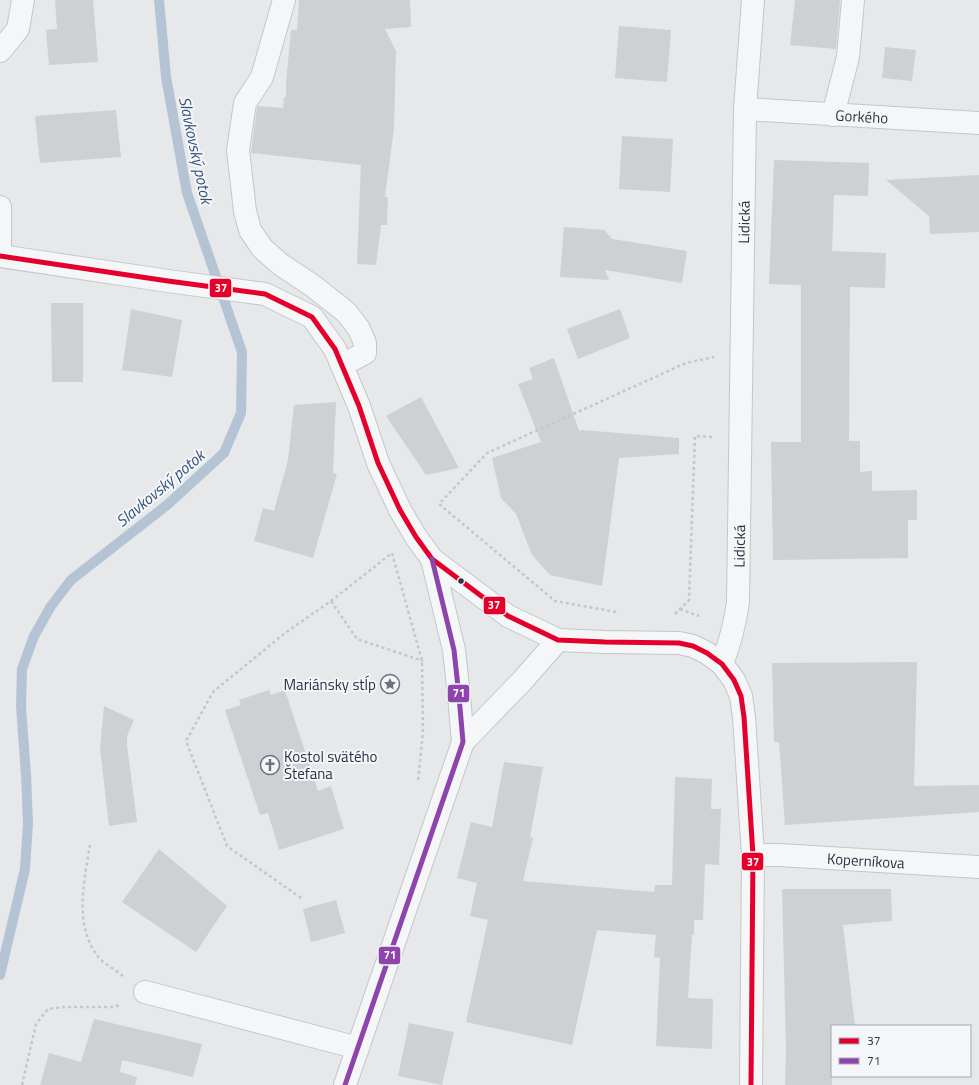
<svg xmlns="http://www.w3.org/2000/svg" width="979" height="1085" viewBox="0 0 979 1085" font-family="'Titillium Web',sans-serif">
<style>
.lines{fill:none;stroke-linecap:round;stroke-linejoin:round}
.stream{stroke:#b4c4d5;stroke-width:10}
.building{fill:#ced0d3}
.minor-casing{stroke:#c4c6c8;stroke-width:24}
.path{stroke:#c5c6ca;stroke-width:2.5;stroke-dasharray:3 3;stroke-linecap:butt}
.minor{stroke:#f5f6f7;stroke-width:22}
.bus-1-casing{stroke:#f4f6f9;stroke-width:8}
.bus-2-casing{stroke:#f4f6f9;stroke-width:8}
.bus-1{stroke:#e4002b;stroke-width:5}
.bus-2{stroke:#8e44ad;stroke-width:5}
.bus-dot{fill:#2b3445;stroke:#f4f6f9;stroke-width:1.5}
.labels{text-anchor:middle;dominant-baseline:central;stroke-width:4;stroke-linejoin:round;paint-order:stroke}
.street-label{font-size:15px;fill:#2b3445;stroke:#f4f6f9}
.poi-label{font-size:15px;fill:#2b3445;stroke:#f4f6f9;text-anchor:end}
.water-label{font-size:16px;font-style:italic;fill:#34527a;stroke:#f4f6f9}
.line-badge{stroke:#f4f6f9;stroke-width:1.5}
.badge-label{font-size:11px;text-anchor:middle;font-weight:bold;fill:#fff}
</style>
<rect width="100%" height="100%" fill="#e6e8ea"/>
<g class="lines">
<path class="stream" d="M0,975L25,869L28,823L26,775L21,706L22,669L34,636L51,606L71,580L167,505L224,453L241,413L242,352L187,193L166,77L159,0"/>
</g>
<g class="building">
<path d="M55,0H93L98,62L49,65L46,30L57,29Z"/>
<path d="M299,0H410L411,27L385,29L396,51L394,128L385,197H388L387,225H381L376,265L357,264L361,165L251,153L257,108L258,106L283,108L284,97H286V83L291,30H297Z"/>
<path d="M795,0H840L836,49L790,45Z"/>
<path d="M619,26L671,30L667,82L615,78Z"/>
<path d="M885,47L916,50L912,81L882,78Z"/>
<path d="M116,110L121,157L40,163L35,116Z"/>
<path d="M622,136L673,139L670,192L619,189Z"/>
<path d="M774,160L869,163L868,196L834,195L832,251L886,253L885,288L850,287L849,441H860V472L872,471V491L917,490V520H908V558L773,560L771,442H801V285L769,284Z"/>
<path d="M979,175V232L930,234L929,216L886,180Z"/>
<path d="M564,227L604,230L612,239L687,251L682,283L605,270L609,280L560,277Z"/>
<path d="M51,303H83V382H52Z"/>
<path d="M131,309L182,320L172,377L122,370Z"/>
<path d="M620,309L630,338L578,359L567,329Z"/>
<path d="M554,358L579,431L582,430L679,438V454L619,458L602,586L550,575L532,555L516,514L501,498L492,458L541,442L518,384L533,379L529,368Z"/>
<path d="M421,397L459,468L426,475L386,416Z"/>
<path d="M336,402L333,473L337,474L313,558L254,541L263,508L274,511L288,460L294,405Z"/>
<path d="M917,662L914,786L979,785V812L785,825L779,742H774L772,663Z"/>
<path d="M269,690L271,695L285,690L318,791L331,786L344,829L279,850L268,813L260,815L225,710L241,705L239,700Z"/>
<path d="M104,706L134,720L127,736V745L137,822L109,826L100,748Z"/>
<path d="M504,762L543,767L530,837L533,838L523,881L654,892L655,885H672L675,777L712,779L711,809H721L719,865L705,864L703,920H694V935H692L688,998L713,999L712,1049L656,1046L660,958L654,957L656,935L597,930L572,1045L466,1022L488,920L470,916L477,883L457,878L471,822L492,827Z"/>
<path d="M159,849L227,906L196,952L122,902Z"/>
<path d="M782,889H891L892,921L843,925L855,1026H832V1085H785L786,1050Z"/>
<path d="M336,900L345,933L311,942L303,909Z"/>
<path d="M94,1019L202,1044L193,1077L122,1060L120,1072L137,1077L135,1085H40L49,1053L81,1062Z"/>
<path d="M409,1023L454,1032L442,1085L398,1076Z"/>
</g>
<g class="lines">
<g class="minor-casing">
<g id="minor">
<path d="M284,0L262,77L245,103L238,150L245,211L250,230L262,248L280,264L313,286L346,312L359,329L365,343V353L342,365"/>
<path d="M0,51L18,29L23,0"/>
<path id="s1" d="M745,109L979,123"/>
<path d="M833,115L848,57L853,0"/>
<path d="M0,207V256"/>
<path d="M0,256L168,281L265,294L312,317L335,349L359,406L378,463L400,510L416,537L432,559L508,616L558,640L605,642L679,643L693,646L707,653L722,664L734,680L741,696L744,717L753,855L751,1085"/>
<path id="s2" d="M722,664C730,643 735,624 738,602L745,109L753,0"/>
<path d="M463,742L522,681L558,640"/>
<path id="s3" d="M753,855H779L979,867"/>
<path d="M145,992L358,1048"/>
<path d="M345,1085L463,742L459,696L454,650L432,559"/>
</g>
</g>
<g class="path">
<path d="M331,601L357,639L423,661"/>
<path d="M680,609L699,616"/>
<path d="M616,612L555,601L439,504L487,453L686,363L714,357"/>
<path d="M675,614L689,600L695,436L712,437"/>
<path d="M90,845C84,882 73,927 100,959C106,965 116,970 123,976"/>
<path d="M301,898L227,846L186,741L213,692L285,633L331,601L392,553L422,661L423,731L418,781"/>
<path d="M22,1085L36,1024L48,1009L64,1007H115L121,1004"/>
</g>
<use href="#minor" class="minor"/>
<g class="bus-1-casing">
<path id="bus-1" d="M0,256L168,281L265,294L312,317L335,349L359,406L378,463L400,510L416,537L432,559L508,616L558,640L605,642L679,643L693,646L707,653L722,664L734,680L741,696L744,717L753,855L751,1085"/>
</g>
<g class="bus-2-casing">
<path id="bus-2" d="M345,1085L463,742L459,696L454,650L432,559"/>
</g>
<use href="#bus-1" class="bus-1"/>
<use href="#bus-2" class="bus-2"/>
</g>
<defs>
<g id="sight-ring" transform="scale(1)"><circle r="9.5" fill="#f4f6f9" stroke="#6c737f" stroke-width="1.5"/><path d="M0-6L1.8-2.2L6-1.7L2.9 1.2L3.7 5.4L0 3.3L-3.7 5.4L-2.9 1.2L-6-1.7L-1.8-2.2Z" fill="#6c737f"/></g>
<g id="church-ring" transform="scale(1)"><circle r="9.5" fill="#f4f6f9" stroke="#6c737f" stroke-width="1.5"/><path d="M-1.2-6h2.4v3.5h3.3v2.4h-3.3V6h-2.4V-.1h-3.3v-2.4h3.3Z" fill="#6c737f"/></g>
</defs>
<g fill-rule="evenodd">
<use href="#sight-ring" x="390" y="684"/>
<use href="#church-ring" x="270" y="765"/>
</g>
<circle class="bus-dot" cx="461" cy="581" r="3.5"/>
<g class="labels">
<g class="street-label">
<text stroke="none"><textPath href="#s1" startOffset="117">Gorkého</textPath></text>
<text stroke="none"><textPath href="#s2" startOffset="444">Lidická</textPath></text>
<text stroke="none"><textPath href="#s2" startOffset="120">Lidická</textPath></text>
<text stroke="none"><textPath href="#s3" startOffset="113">Koperníkova</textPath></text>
</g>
<g class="poi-label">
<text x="376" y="684">Mariánsky stĺp</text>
<text x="284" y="756" text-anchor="start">Kostol svätého<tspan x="284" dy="17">Štefana</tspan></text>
</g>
<g class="water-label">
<text transform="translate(196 150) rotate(78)">Slavkovský potok</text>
<text transform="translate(160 488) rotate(-40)">Slavkovský potok</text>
</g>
</g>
<g class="line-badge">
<rect x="209" y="278" width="23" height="20" rx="4" fill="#e4002b"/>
<rect x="483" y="596" width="23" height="19" rx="4" fill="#e4002b"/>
<rect x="447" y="684" width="23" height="19" rx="4" fill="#8e44ad"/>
<rect x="741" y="852" width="23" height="19" rx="4" fill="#e4002b"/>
<rect x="378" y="946" width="23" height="19" rx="4" fill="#8e44ad"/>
</g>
<g class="badge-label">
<text x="221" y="292">37</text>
<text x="494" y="609">37</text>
<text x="459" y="697">71</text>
<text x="753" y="866">37</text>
<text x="390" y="959">71</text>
</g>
<rect x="831" y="1025" width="140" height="52" fill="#f4f6f9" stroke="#a4a8b1"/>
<rect x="839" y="1038" width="20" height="6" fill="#e4002b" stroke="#a4a8b1"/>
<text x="867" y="1045" font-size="12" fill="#2b3445">37</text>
<rect x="839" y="1058" width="20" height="6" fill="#8e44ad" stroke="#a4a8b1"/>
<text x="867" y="1065" font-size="12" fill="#2b3445">71</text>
</svg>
